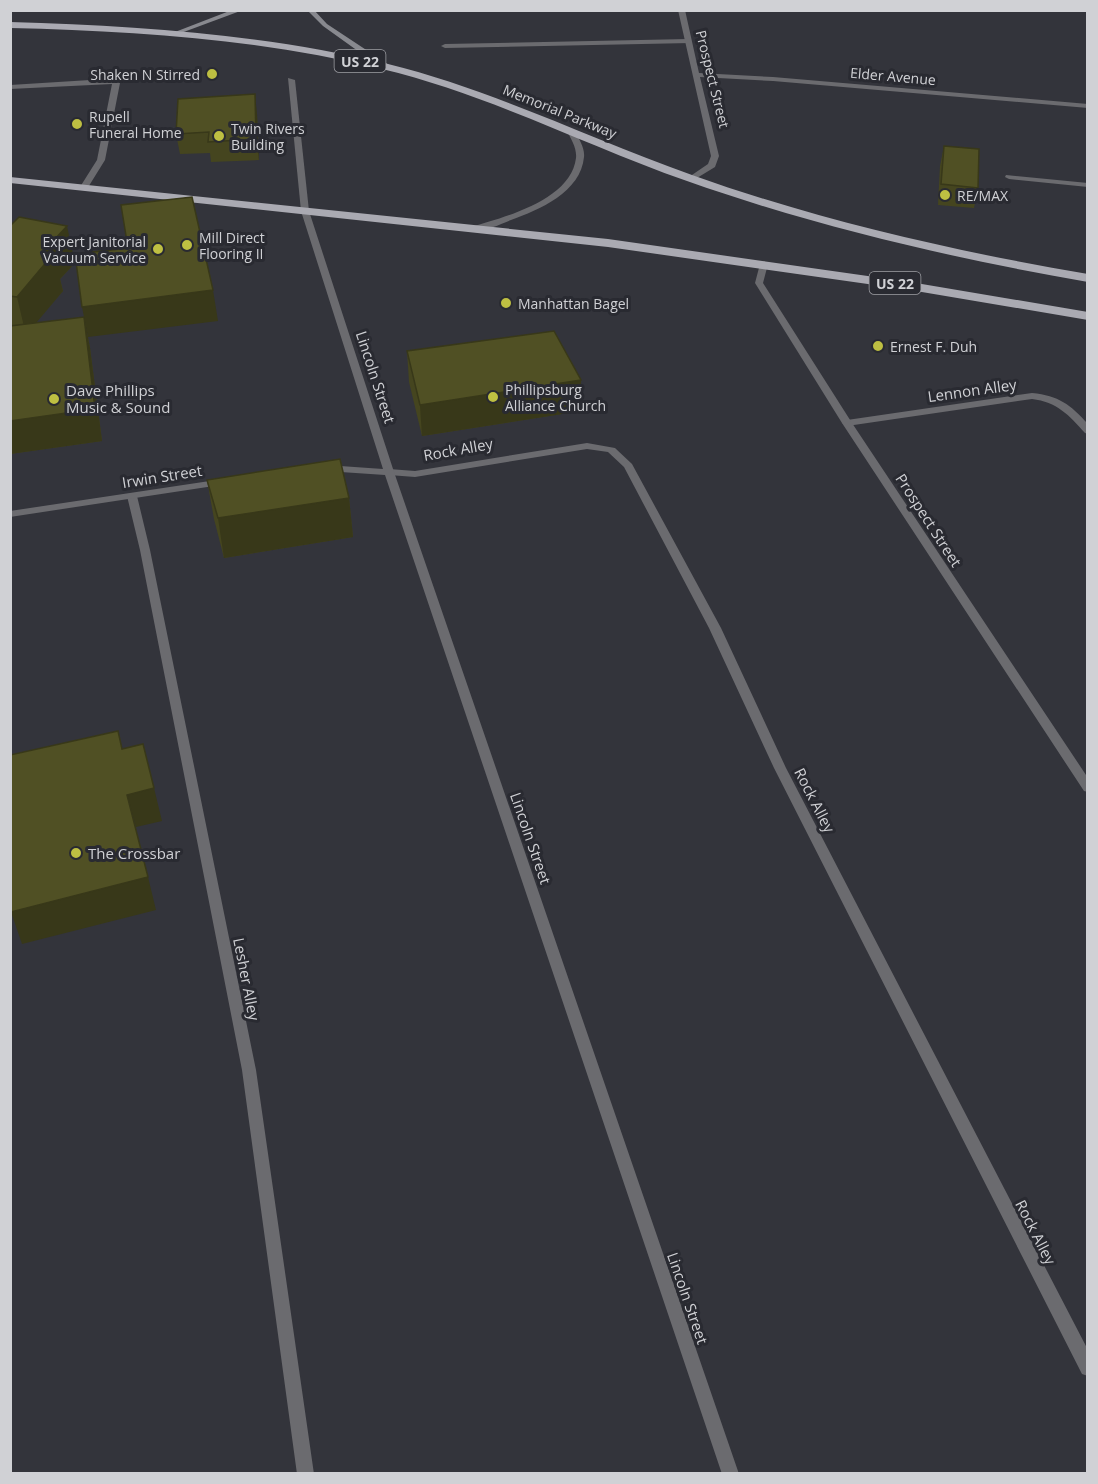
<svg xmlns="http://www.w3.org/2000/svg" width="1098" height="1484" viewBox="0 0 1098 1484" font-family="'Open Sans',sans-serif">
<style>
.lines{fill:none;stroke-linecap:round;stroke-linejoin:round}
.service{fill:#6b6b6f;fill-rule:evenodd}
.minor{fill:#6b6b6f;fill-rule:evenodd}
.secondary{fill:#88898f;fill-rule:evenodd}
.trunk{fill:#aaaab2;fill-rule:evenodd}
.wall{fill:#45451f}
.shaded-wall{fill:#383819}
.building{fill:#505024;stroke:#383819;stroke-width:1.5}
.poi-dot{fill:#bebf42;stroke:#292a31;stroke-width:2}
.labels{text-anchor:middle;dominant-baseline:central;stroke-width:6;stroke-linejoin:round;paint-order:stroke}
.shield{fill:#292a31;stroke:#9e9fa4;stroke-width:1.5}
.shield-label{font-size:14px;font-weight:bold;fill:#d0d1d5}
.far-poi-label{font-size:14px;fill:#d0d1d5;stroke:#292a31;text-anchor:start}
.far-street-label{font-size:14px;fill:#d0d1d5;stroke:#292a31}
.street-label{font-size:15px;fill:#d0d1d5;stroke:#292a31}
.poi-label{font-size:15px;fill:#d0d1d5;stroke:#292a31;text-anchor:start}
</style>
<rect width="100%" height="100%" fill="#33343b"/>
<g class="lines">
<g class="service">
<path d="M688,39H691V43L445,48L441,46L445,44Z"/>
<path d="M288,78L295,80L309,211L305,213L301,211Z"/>
<path d="M106,79L120,83L105,160L87,189H84L80,187L97,160L112,84L10,89V85Z"/>
<path d="M568,129L575,131C579,139 585,148 584,157C581,192 539,210 511,220C499,225 483,232 471,231V227C505,217 571,200 576,158C577,148 571,139 567,131Z"/>
<path d="M1006,175L1088,183V187L1009,179L1005,177Z"/>
<path d="M1032,393C1059,396 1070,404 1088,424V434L1085,433C1069,415 1057,402 1032,399L847,426L842,423L847,420Z"/>
<path d="M587,443L615,448L632,464L721,628L786,768L1088,1350V1376L1082,1374L774,768L709,628L624,467L608,452L587,449L415,477L389,475L384,472L389,469L415,471Z"/>
<path d="M132,493L137,496L150,550L256,1070L314,1474H297L242,1070L140,550L127,496Z"/>
</g>
<g class="minor">
<path d="M678,10H685L699,73L773,77L1088,104V108L773,81L700,77L719,156L715,167L692,181H689V177L708,164L711,156Z"/>
<path d="M302,209L309,211L394,472L739,1474H722L385,475L326,471L321,468L326,465L383,469L301,211Z"/>
<path d="M764,261L768,264L763,283L852,423L1088,778V792L1084,791L842,423L755,283L760,264Z"/>
<path d="M223,479L227,480V484L10,517V511Z"/>
</g>
<g class="secondary">
<path d="M232,10H243L181,33L175,32Z"/>
<path d="M307,10H314L327,24L389,65V69H383L323,26Z"/>
</g>
<g class="trunk">
<path d="M10,22C138,26 264,34 388,64C493,90 591,139 692,175C821,221 953,251 1088,274V282C951,258 817,227 687,181C585,145 487,94 382,69C260,39 136,31 10,28Z"/>
<path d="M10,177L608,239L910,282L1088,312V320L910,290L608,247L10,183Z"/>
</g>
</g>
<g class="wall">
<path d="M257,114L259,160L211,162L210,153L180,154L176,134Z"/>
<path d="M944,146L978,188L974,208L938,205L940,166Z"/>
<path d="M10,225L75,263L60,279L63,291L35,323L84,317L90,348L102,441L10,454Z"/>
<path d="M407,351L581,411L422,436L409,382Z"/>
<path d="M207,480L349,498L353,537L224,558L214,519Z"/>
</g>
<g class="shaded-wall">
<path d="M255,94L257,114L259,160L256,139Z"/>
<path d="M67,226L75,263L60,279L63,291L26,335L17,297L43,252Z"/>
<path d="M213,290L218,321L88,337L82,307Z"/>
<path d="M84,317L90,348L102,441L10,454V421Z"/>
<path d="M581,380V411L422,436L420,405Z"/>
<path d="M349,498L353,537L224,558L218,518Z"/>
<path d="M154,788L162,821L136,827L127,795Z"/>
<path d="M148,877L156,910L22,944L11,912Z"/>
</g>
<g class="building">
<path d="M255,94L256,139L208,142L209,132L176,134L178,99Z"/>
<path d="M944,146L979,149L978,188L941,184Z"/>
<path d="M192,197L213,290L82,307L75,254L128,248L121,205Z"/>
<path d="M19,217L67,226L43,252L54,253L17,297L10,296V226Z"/>
<path d="M84,317L95,409L10,421V326Z"/>
<path d="M554,331L581,380L420,405L407,351Z"/>
<path d="M340,459L349,498L218,518L207,480Z"/>
<path d="M118,731L122,749L143,744L154,788L127,795L148,877L11,912L10,755Z"/>
</g>
<g class="poi-dot">
<circle cx="212" cy="74" r="6"/>
<circle cx="77" cy="124" r="6"/>
<circle cx="219" cy="136" r="6"/>
<circle cx="945" cy="195" r="6"/>
<circle cx="187" cy="245" r="6"/>
<circle cx="158" cy="249" r="6"/>
<circle cx="506" cy="303" r="6"/>
<circle cx="878" cy="346" r="6"/>
<circle cx="493" cy="397" r="6"/>
<circle cx="54" cy="399" r="6"/>
<circle cx="76" cy="853" r="6"/>
</g>
<g class="labels">
<g class="shield">
<rect x="334.5" y="50" width="51" height="22" rx="4.5"/>
<rect x="869.5" y="272" width="51" height="22" rx="4.5"/>
</g>
<g class="shield-label">
<text x="360" y="61">US 22</text>
<text x="895" y="283">US 22</text>
</g>
<g class="far-poi-label">
<text x="200" y="74" text-anchor="end">Shaken N Stirred</text>
<text x="89" y="116">Rupell<tspan x="89" dy="16">Funeral Home</tspan></text>
<text x="231" y="128">Twin Rivers<tspan x="231" dy="16">Building</tspan></text>
<text x="957" y="195">RE/MAX</text>
<text x="199" y="237">Mill Direct<tspan x="199" dy="16">Flooring II</tspan></text>
<text x="146" y="241" text-anchor="end">Expert Janitorial<tspan x="146" dy="16">Vacuum Service</tspan></text>
<text x="518" y="303">Manhattan Bagel</text>
<text x="890" y="346">Ernest F. Duh</text>
<text x="505" y="389">Phillipsburg<tspan x="505" dy="16">Alliance Church</tspan></text>
</g>
<g class="far-street-label">
<text transform="translate(893 76) rotate(5)">Elder Avenue</text>
<text transform="translate(713 79) rotate(76)">Prospect Street</text>
<text transform="translate(560 111) rotate(22)">Memorial Parkway</text>
</g>
<g class="street-label">
<text transform="translate(376 377) rotate(72)">Lincoln Street</text>
<text transform="translate(972 390) rotate(-8)">Lennon Alley</text>
<text transform="translate(458 449) rotate(-10)">Rock Alley</text>
<text transform="translate(162 476) rotate(-9)">Irwin Street</text>
<text transform="translate(929 520) rotate(57)">Prospect Street</text>
<text transform="translate(815 800) rotate(63)">Rock Alley</text>
<text transform="translate(531 838) rotate(71)">Lincoln Street</text>
<text transform="translate(247 979) rotate(79)">Lesher Alley</text>
<text transform="translate(1036 1232) rotate(63)">Rock Alley</text>
<text transform="translate(688 1298) rotate(71)">Lincoln Street</text>
</g>
<g class="poi-label">
<text x="66" y="390">Dave Phillips<tspan x="66" dy="17">Music &amp; Sound</tspan></text>
<text x="88" y="853">The Crossbar</text>
</g>
</g>
<rect width="1098" height="1484" fill="none" stroke="#d0d1d5" stroke-width="24"/>
</svg>
